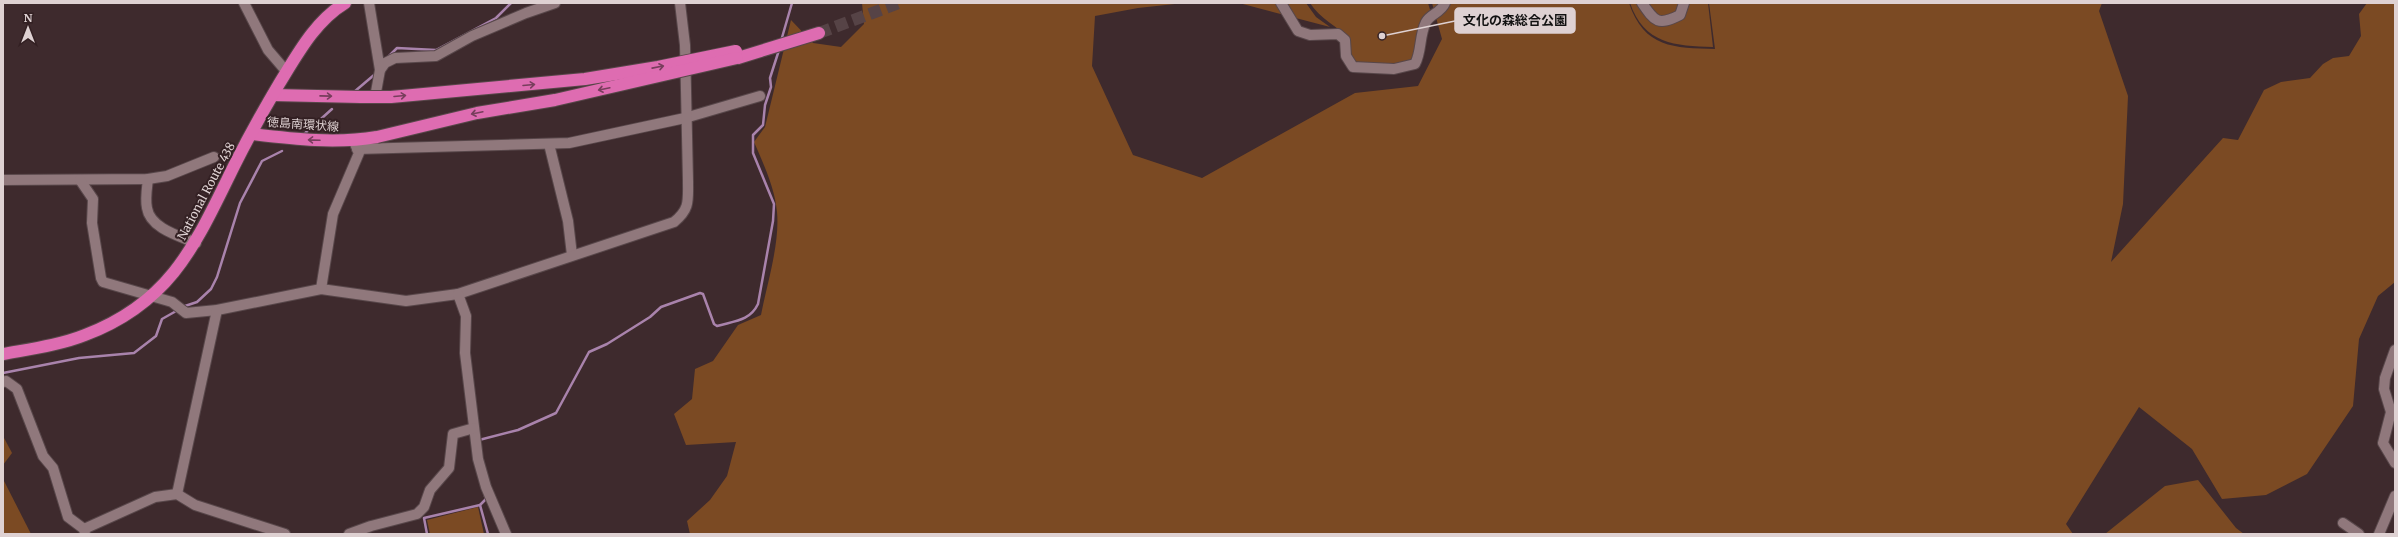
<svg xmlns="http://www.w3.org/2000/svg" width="2398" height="537" viewBox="0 0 2398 537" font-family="Merriweather,'Noto Sans JP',serif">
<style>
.green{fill:#7b4a23}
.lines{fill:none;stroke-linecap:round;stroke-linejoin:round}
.stream{stroke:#a983ac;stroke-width:2.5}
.highway-tunnel{stroke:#564346;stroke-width:12;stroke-dasharray:12 6;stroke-linecap:butt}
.minor-casing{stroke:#58474a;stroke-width:12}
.highway-casing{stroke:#58474a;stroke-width:14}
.minor{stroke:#90787c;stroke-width:10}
.highway{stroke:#de6cb1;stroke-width:12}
.highway-bridge-casing{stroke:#58474a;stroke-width:14;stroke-linecap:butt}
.highway-bridge{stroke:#de6cb1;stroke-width:12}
.oneway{stroke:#773e5c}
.labels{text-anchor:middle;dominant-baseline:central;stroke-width:4;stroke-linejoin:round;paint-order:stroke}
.street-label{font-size:12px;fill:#ded1d2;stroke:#332023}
.leader{fill:none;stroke:#ded1d2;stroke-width:1.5}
.callout-dot{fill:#ded1d2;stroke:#332023;stroke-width:1.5}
.callout{fill:#ded1d2;stroke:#ded1d2;stroke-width:1.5}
.callout-label{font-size:13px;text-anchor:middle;font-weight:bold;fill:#111}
</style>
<rect width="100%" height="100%" fill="#3e2a2d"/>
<g class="green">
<path d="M862,3H1184L1138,8L1095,16L1092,66L1133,155L1202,178L1355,93L1418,86L1442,39L1432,3H1629C1644,48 1674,48 1715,49L1709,3H2102L2099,11L2128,96L2123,204L2111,262L2223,138L2238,140L2264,90L2281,82L2310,78L2323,64L2333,58L2349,56L2361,36L2359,14L2367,3H2395V282L2378,296L2359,339L2353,406L2307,474L2266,495L2222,499L2192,449L2139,407L2066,524L2073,534H690L687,521L710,500L727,476L736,442L686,445L674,414L692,399L695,369L713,361L738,325L761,315C767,284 780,243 777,212C775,188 763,163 754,142L765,127L791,20L813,43L841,47L864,24Z"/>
<path d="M1239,3H1306L1316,17L1330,27Z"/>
<path d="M1310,3H1428L1431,13L1416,55L1409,63L1388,66L1358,64L1351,56V40C1337,26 1320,19 1310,3Z"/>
<path d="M1630,3H1708L1713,47C1675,46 1644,44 1630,3Z"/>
<path d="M3,436L12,453L3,465Z"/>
<path d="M3,479L31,534H3Z"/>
<path d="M2198,480L2236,528L2244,534H2105L2165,486Z"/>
<path d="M478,507L484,534H430L427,520Z"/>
</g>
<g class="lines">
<g class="stream">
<path d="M781,41L792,3"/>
<path d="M388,57L397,48L436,50L496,18L511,3"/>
<path d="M354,92L374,75"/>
<path d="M303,135L332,109"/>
<path d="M182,307L197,302L211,289L217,277L240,203L262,161L282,151"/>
<path d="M3,373L79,358L134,353L156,336L162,319L178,310"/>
<path d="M479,440L518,430L556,413L589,352L607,344L650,317L661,307L700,293L703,294L714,324L717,326C734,321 750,321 758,304L773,221L774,204L753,153V135L763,125L765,105L771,87L770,78L779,50"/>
<path d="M480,505L488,534"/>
<path d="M427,534L424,518L480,505L486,499L485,496"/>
</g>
<path class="highway-tunnel" d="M819,33L899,3"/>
<g class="minor-casing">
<g id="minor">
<path d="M244,3L268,50L286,71"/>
<path d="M369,3L380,70"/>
<path d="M1281,3L1298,31L1310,35L1338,34L1345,40L1346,56L1353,67L1394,69L1415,64C1422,51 1419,36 1426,22C1430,14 1441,13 1445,3"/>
<path d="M1642,3C1655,22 1658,26 1680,15L1684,3"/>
<path d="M376,92L380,70L385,63L395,58L436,56L472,36L526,13L555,3"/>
<path d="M549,144L568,221L572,255"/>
<path d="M357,149L569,143L685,118L760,96"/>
<path d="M148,179C147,188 145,199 147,208C150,228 179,236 196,243"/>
<path d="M3,180L148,179L167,176L214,157"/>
<path d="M80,180L93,199L92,223L101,278L103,282L172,302L186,313L217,310L321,289L406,301L458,294L674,222C690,209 688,201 688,181L685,45L680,3"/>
<path d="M321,289L333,214L359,153L355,144"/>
<path d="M458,294L466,316L465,353L478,459L486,487L506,534"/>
<path d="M2395,350L2385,378L2384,389L2391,412L2383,443L2395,463"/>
<path d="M3,382L6,381L17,389L43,456L53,468L68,517L84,529L85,534"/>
<path d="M177,494L217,310"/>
<path d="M2343,523L2359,534"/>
<path d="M84,529L155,497L177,494L195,505L285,534"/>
<path d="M349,534L371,526L417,514L424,507L430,490L449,468L453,434L474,428"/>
<path d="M2379,534L2395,496"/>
</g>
</g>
<g class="highway-casing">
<g id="highway">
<path d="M738,58L819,33"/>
<path d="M273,95L361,97"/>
<path d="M252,134C294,139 335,144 377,137"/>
<path d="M3,354C30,349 60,345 85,335C172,302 196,243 234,166C248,138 263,111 279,84C297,55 315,21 345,3"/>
</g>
</g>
<use href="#minor" class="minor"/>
<use href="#highway" class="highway"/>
<g class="highway-bridge-casing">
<g id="highway-bridge">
<path d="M361,97H391L585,79L658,67L736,51"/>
<path d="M377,137L477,113L555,100L737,58"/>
</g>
</g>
<use href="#highway-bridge" class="highway-bridge"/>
</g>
<defs><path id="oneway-shaft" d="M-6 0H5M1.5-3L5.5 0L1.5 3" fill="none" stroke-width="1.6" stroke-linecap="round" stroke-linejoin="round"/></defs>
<g class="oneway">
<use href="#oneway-shaft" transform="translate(658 67) rotate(-11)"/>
<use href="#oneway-shaft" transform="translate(529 85) rotate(-5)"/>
<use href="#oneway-shaft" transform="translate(604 89) rotate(168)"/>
<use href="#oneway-shaft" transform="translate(326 96) rotate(1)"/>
<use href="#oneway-shaft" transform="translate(400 96) rotate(-5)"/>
<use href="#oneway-shaft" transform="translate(477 113) rotate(168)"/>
<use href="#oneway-shaft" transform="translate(314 140) rotate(-178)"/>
</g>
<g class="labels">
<g class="street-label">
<text transform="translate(303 124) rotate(4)">徳島南環状線</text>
<text transform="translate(206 191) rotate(-62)">National Route 438</text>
</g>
</g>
<path class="leader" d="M1382 36L1455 21"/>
<circle class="callout-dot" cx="1382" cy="36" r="4"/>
<rect class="callout" x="1455" y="8" width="120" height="25" rx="4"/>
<g class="callout-label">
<text x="1515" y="25">文化の森総合公園</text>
</g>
<rect width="2398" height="537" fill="none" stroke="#ded1d2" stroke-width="8"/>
<g transform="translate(28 28)" stroke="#332023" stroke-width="3" paint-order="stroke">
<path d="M0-3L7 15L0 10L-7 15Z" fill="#ded1d2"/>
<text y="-6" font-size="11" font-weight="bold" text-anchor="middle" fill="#ded1d2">N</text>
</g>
</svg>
